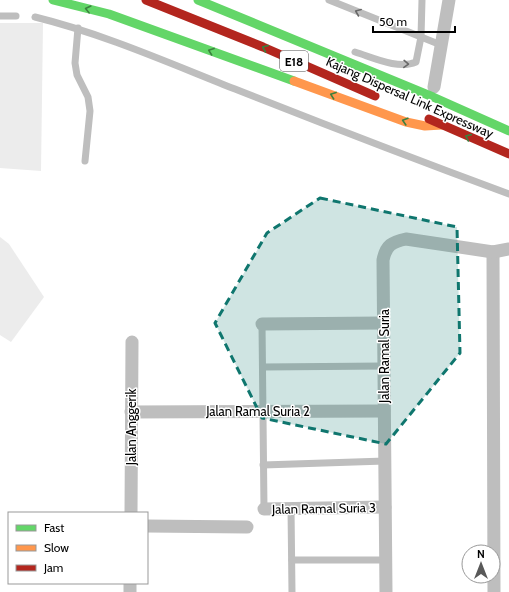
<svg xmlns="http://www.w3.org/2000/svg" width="509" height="592" viewBox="0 0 509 592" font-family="Cabin,sans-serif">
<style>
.green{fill:#ececec}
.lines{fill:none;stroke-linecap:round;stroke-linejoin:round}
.lane{stroke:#bebebe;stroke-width:7}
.street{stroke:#bebebe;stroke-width:13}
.fast{stroke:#63d668;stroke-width:9}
.slow{stroke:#ff974d;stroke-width:9}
.jam{stroke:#b3261e;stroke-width:9}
.oneway{stroke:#3b803e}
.oneway2{stroke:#686868}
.marked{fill:#0f766e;fill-opacity:0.2;stroke:#0f766e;stroke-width:3;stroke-dasharray:8 5;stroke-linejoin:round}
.labels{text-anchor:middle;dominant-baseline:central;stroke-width:3;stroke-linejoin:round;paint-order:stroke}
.shield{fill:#fff;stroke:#4c4c4c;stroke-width:1}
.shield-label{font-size:12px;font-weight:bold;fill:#000}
.street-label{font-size:13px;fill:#000;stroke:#fff}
</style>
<rect width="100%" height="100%" fill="#fff"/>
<g class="green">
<path d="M0,23H43L41,171L0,168Z"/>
<path d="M0,237L9,244L44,297L11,342L0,335Z"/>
</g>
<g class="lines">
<g class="lane">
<path d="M329,0L441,45"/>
<path d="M0,16H16"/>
<path d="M35,17C104,34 169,63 235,89C326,125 417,160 509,194"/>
<path d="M78,28L75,63L77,75L88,97L90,111L85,161"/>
<path d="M355,52C372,57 398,70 416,62L421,37L422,0"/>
<path d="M262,324L264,509"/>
<path d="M263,367L384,366"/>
<path d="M263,465L385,461"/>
<path d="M291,508L292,592"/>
<path d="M292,560H386"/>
</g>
<g class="street">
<path d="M434,87L449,0"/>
<path d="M493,252L494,592"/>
<path d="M262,324L383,323"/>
<path d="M131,412L384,411"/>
<path d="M264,509L385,507"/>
<path d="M131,513L132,342"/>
<path d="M147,526L247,527"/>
<path d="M130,583V592"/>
<path d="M386,592L383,260C386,245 392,242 406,239L493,252L509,249"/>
</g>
<g class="fast">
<path d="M53,0L109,14L294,81"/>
<path d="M198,0L433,97L509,131"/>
</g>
<path class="slow" d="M294,81L406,122L425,126L442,125"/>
<g class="jam">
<path d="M146,0L263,47L375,96"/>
<path d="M429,119L509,154"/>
</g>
</g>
<defs><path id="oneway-chevron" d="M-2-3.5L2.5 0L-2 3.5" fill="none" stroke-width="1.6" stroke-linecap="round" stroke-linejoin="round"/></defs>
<g class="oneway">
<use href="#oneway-chevron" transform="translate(88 9) rotate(-166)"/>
<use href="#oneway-chevron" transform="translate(265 48) rotate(-157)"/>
<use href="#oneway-chevron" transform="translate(211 51) rotate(-160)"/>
<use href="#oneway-chevron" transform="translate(333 95) rotate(-160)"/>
<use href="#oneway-chevron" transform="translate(405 121) rotate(-163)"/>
<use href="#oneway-chevron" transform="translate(468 137) rotate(-156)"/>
</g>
<g class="oneway2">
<use href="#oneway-chevron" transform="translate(358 12) rotate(-158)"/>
<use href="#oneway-chevron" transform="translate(406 64) rotate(2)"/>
</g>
<path class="marked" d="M320,198L457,227L460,353L386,444L262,418L215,323L267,233Z"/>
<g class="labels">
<rect class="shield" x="280" y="51" width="28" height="20" rx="3"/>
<g class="shield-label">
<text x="294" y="61">E18</text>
</g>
<g class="street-label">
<text transform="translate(410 97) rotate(24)">Kajang Dispersal Link Expressway</text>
<text transform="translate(384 356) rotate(-90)">Jalan Ramal Suria</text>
<text x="258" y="411">Jalan Ramal Suria 2</text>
<text transform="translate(131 427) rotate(-90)">Jalan Anggerik</text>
<text transform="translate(324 508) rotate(-1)">Jalan Ramal Suria 3</text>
</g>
</g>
<rect x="8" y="512" width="140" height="72" fill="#ffffff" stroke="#999999"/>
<rect x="16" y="525" width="20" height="6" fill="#63d668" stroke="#999999"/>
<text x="44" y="532" font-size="12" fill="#000000">Fast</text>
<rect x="16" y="545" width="20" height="6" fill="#ff974d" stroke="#999999"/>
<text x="44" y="552" font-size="12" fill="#000000">Slow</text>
<rect x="16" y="565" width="20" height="6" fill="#b3261e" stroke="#999999"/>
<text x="44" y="572" font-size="12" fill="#000000">Jam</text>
<g transform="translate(481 564)"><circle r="19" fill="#ffffff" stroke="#999999"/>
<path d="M0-3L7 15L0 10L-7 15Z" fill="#595959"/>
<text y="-6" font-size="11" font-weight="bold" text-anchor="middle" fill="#000000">N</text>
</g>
<path d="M373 26v6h82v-6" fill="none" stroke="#000000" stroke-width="2"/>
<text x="379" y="26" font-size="12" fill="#000000" stroke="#ffffff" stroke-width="3" paint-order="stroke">50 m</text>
</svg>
